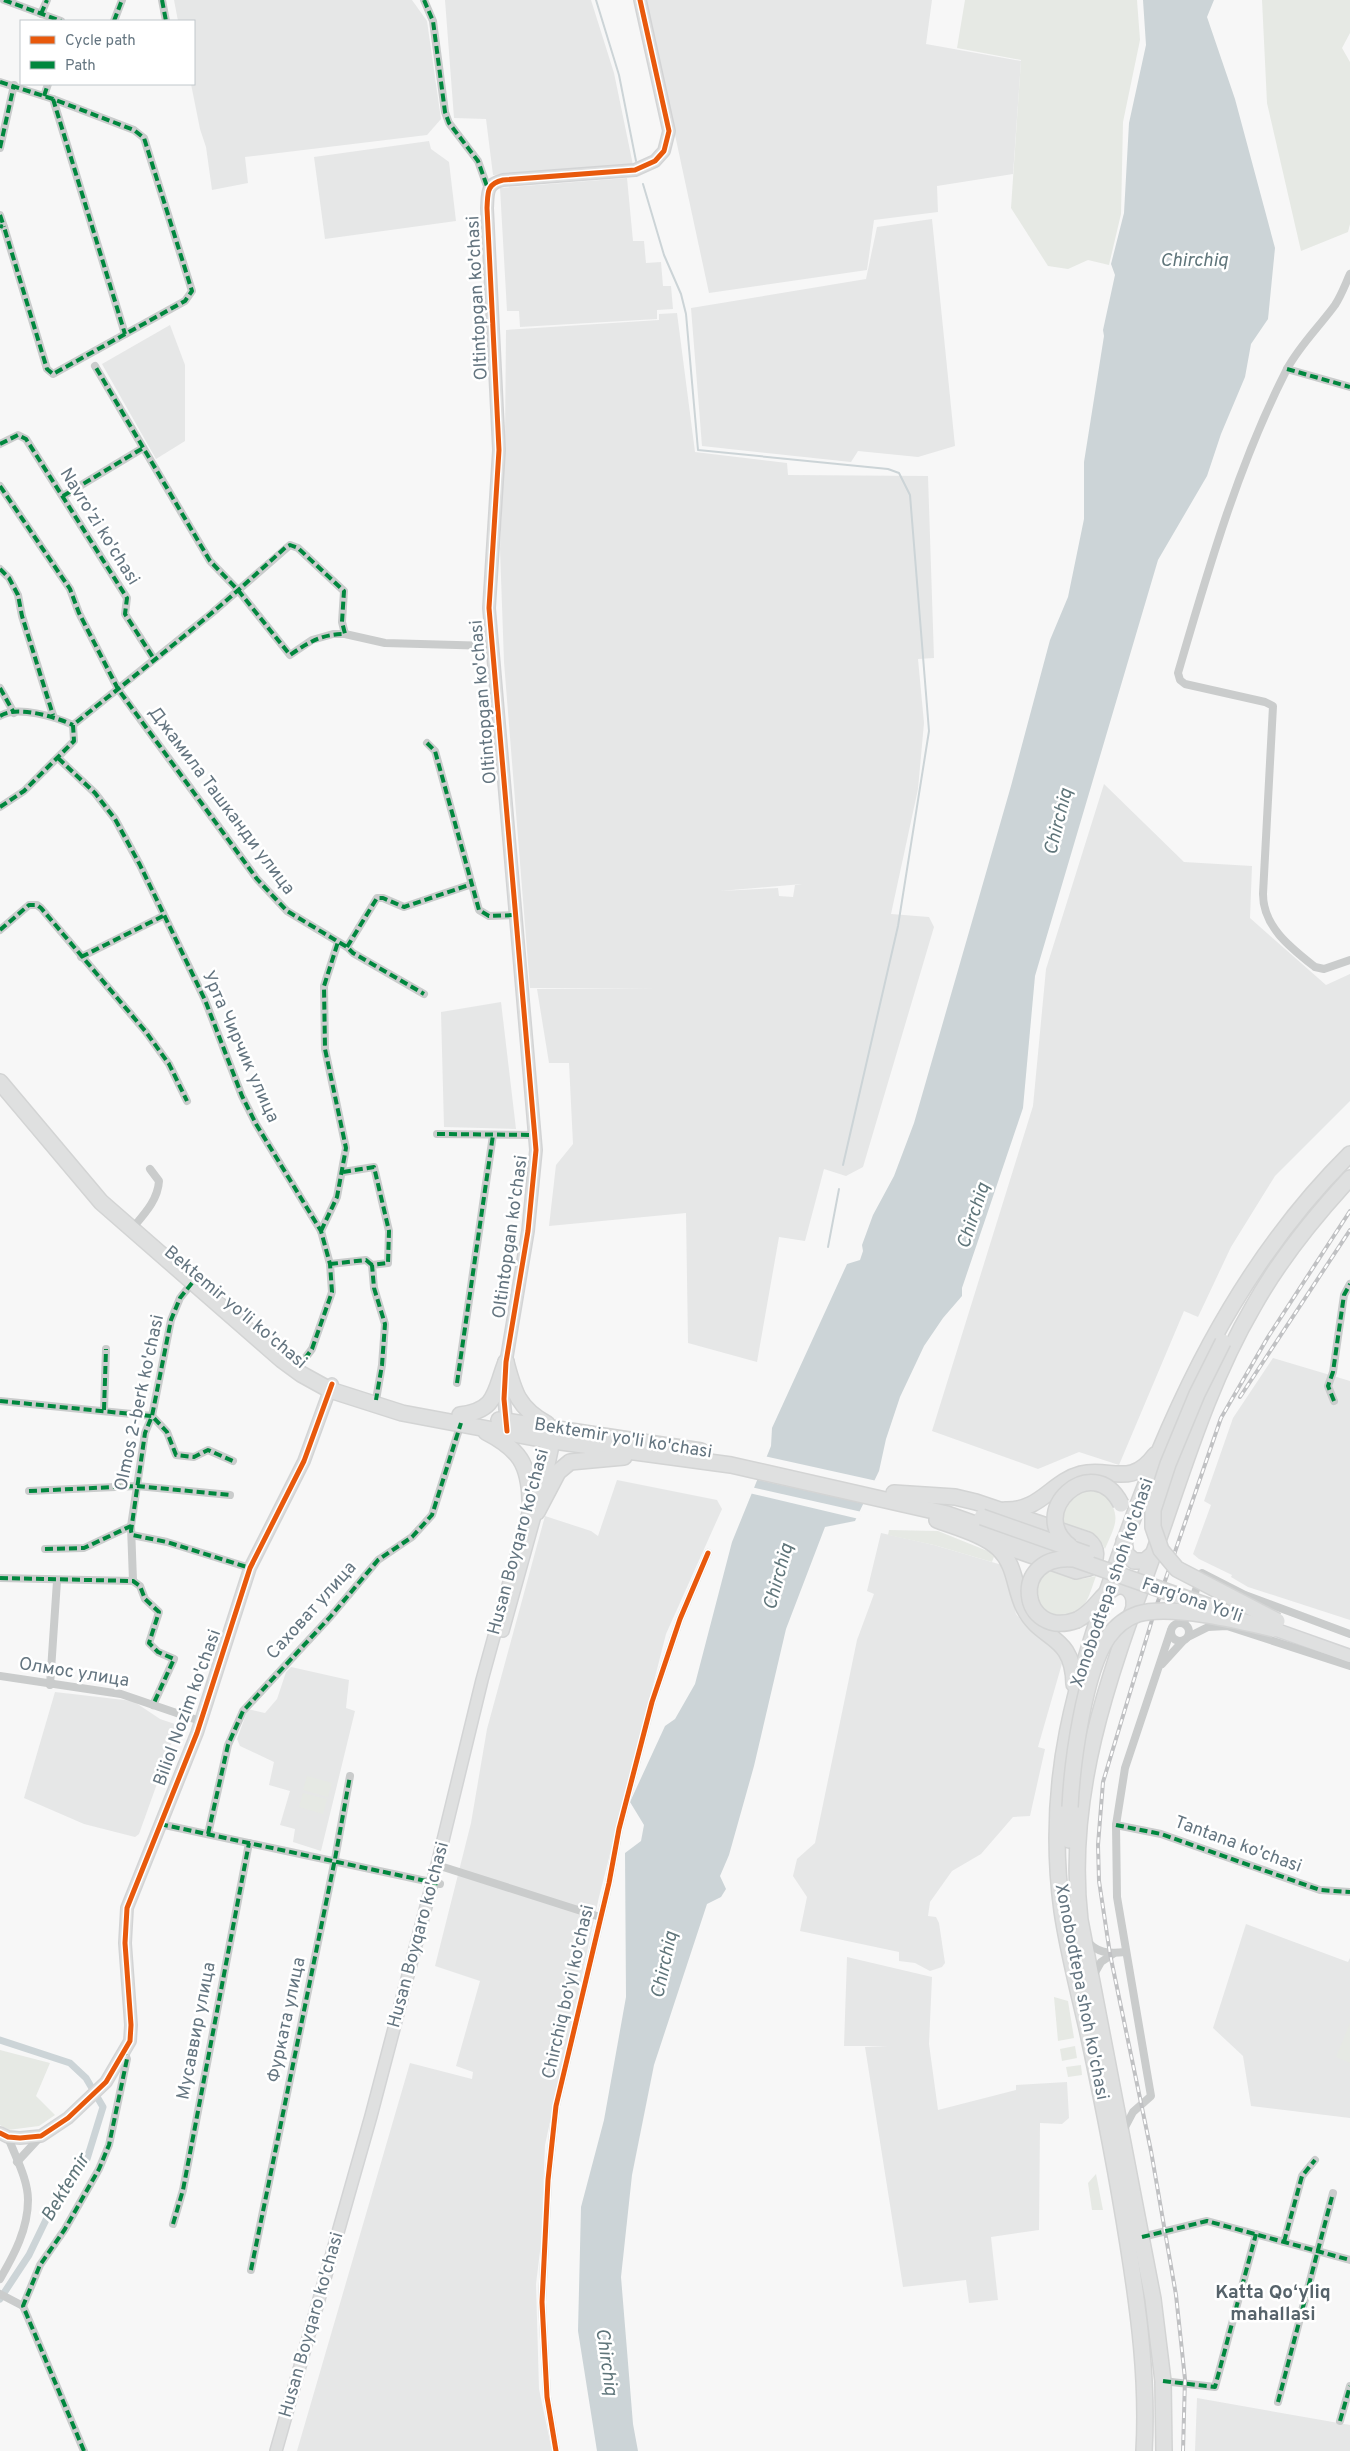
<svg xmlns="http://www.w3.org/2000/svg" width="1350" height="2451" viewBox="0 0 1350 2451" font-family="Overpass,sans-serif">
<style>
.built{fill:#e6e7e7;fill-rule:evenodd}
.green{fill:#e6e9e4}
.water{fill:#ccd4d7}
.pier{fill:#f7f7f7}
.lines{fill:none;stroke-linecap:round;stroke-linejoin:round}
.stream{stroke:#ccd4d7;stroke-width:2}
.canal{stroke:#ccd4d7;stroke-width:7}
.secondary-casing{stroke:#d3d4d5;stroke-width:14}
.primary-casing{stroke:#d3d4d5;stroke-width:15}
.highway-casing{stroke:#d3d4d4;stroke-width:18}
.street{stroke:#cacccc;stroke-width:8}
.secondary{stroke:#dfe0e0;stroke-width:11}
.primary{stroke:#dfe0e0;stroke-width:12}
.highway{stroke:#dfe0e0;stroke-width:15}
.rail-casing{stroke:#c0c1c3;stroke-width:4}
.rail{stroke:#fff;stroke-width:2;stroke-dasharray:5.5;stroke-linecap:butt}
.highway-bridge-casing{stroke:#d3d4d4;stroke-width:18;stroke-linecap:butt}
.highway-bridge{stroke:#dfe0e0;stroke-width:15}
.quiet{stroke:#00873e;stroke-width:4;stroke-dasharray:8 4;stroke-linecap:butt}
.cycleway-casing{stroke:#fff;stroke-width:8}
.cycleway{stroke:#e8590c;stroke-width:5}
.labels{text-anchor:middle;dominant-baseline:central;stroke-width:5;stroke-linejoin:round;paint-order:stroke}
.street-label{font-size:18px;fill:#647580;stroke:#fff}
.water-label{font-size:19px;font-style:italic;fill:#5f757a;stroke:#fff}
.neighbourhood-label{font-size:19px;font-weight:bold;fill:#56636b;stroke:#fff}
</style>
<rect width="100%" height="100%" fill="#f7f7f7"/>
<g class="built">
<path d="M174,0H412L427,21L441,119L427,135L245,157L248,183L212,190L206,147L200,129L191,84H194V21H178Z"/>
<path d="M445,0H591L614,73L633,165L493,175L486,119L454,118Z"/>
<path d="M646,0H932L926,44L1021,61L1013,174L937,186L938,212L874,220L867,270L709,293Z"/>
<path d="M429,141L431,149L449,162L456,221L325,239L314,157Z"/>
<path d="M627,178L633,241H644L646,263L661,262L663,286H671L673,309L657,310V319L520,327L519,311H507L500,188Z"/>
<path d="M932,219L955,446L918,457L858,451L851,462L702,446L691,308L866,279L877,227Z"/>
<path d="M677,313L695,452L787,463L788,475L928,476L934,658L918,659L924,723L918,789L891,914L929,917L934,927L863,1167L846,1176L824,1169L805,1241L779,1237L757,1362L688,1343L686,1213L549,1226L556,1165L573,1144L569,1063H549L537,989L657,988H530L504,662L500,549L505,439L506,330L659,320V314ZM802,884L795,885L793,897L779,896L778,888L720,891Z"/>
<path d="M170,325L185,365V441L156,459L102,364Z"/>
<path d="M1104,784L1184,862L1252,866L1250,918L1326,985L1350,974V1101L1275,1176L1231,1247L1198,1317L1184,1311L1119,1465L1079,1452L1038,1469L932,1431L1033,1106L1046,969Z"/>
<path d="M501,1002L516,1129L444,1127L441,1012Z"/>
<path d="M1273,1358L1350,1381V1620L1248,1587L1231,1577L1232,1575L1199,1559L1193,1554L1211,1505L1204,1501L1233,1418Z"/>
<path d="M617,1480L717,1500L722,1509L666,1634L599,1897L545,2145L541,2243L536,2284L539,2389L552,2451H297L410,2063L472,2079L473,2072L456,2066L480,1981L435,1966L471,1823L487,1729L545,1516L591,1531L598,1536Z"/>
<path d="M881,1533L934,1545L1002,1565L1010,1585L1016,1614L1027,1627L1058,1653L1063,1660L1038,1747L1045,1749L1030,1816L1013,1817L981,1854L952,1871L930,1902L928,1916L936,1917L939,1923L945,1963L942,1967L930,1971L915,1963L899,1961V1952L800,1931L807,1897L793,1876L797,1859L815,1843L857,1640L874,1594L867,1591Z"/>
<path d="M291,1667L349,1680L346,1708L355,1711L321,1851L293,1842L295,1829L280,1825L290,1791L269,1785L274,1762L240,1746L237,1739L248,1709L265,1713L277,1699L286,1672Z"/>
<path d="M55,1692L133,1701L160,1719L178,1725L139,1834L135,1837L84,1824L24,1798Z"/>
<path d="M1246,1924L1348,1962L1350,1958V2118L1251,2106L1243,2056L1213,2028Z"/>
<path d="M847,1957L932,1977L929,2044L938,2110L1016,2090V2085L1067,2082L1069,2118L1062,2124L1040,2123L1039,2230L991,2237L998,2300L969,2303L966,2280L903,2287L865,2047L888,2046H844Z"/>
<path d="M1197,2398L1350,2425V2451H1195Z"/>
</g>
<g class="green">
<path d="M965,0H1137L1140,40L1123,122L1121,214L1109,265L1088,260L1068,269L1048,266L1011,208L1021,60L957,48Z"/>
<path d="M1262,0H1350V33L1342,48L1350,62V224L1348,232L1301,251L1267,103Z"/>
<path d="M1087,1489L1104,1492C1122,1517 1116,1523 1105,1549C1098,1533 1078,1530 1061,1524L1067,1501Z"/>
<path d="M889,1530L938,1531L995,1554L992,1562L934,1545L888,1535Z"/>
<path d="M1047,1569L1082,1579L1096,1576C1085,1607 1087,1611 1052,1617L1041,1609L1034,1591Z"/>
<path d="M307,1776L332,1783L328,1797L303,1790Z"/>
<path d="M303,1793L327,1799L323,1814L299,1807Z"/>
<path d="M1054,1997L1068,2001L1074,2038L1058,2041Z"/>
<path d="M1350,2023V2063L1336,2057Z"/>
<path d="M1075,2046L1077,2058L1062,2061L1060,2049Z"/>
<path d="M0,2050L50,2063L36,2096L55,2115L39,2126L8,2130L0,2125Z"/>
<path d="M1081,2065L1082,2075L1068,2077L1066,2067Z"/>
<path d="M1096,2174L1103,2210H1092L1088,2183Z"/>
</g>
<path class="water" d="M1143,0H1214L1207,17L1235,99L1275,248L1268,319L1251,344L1245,377L1221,434L1207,476L1158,560L1035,976L1023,1108L962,1288V1296L943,1318L924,1346L900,1397L886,1439L879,1471L855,1521L825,1527L786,1629L754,1766L729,1855L720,1876L726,1889L721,1897L707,1904L654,2065L632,2175L621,2277L633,2424L638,2451H597L578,2331L581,2207L604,2120L626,1997L625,1853L641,1841L644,1825L630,1802L665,1726L675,1719L695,1684L732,1542L771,1446L772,1428L847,1264L860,1260L863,1251L862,1245L873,1215L894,1176L914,1123L1011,786L1050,640L1068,597L1084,519V462L1104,336L1103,330L1115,275L1111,264L1124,213L1129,123L1146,45Z"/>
<g class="pier">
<path d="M764,1456L877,1481L866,1504L754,1479Z"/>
<path d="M751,1487L862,1512L859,1519L749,1493Z"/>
</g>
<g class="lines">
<g class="stream">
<path d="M596,0L619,75L636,161"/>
<path d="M643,184L664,255L681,294L686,314L698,450L888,469L899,473L910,495L929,731L898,926L843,1165"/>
<path d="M828,1247L839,1189"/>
</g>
<path class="canal" d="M0,2040L70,2063L86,2078L103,2107L87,2159L57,2197L29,2255L0,2299"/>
<g class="secondary-casing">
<g id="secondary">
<path d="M507,1428L504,1399L506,1362L528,1231L536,1150L489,608L499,450L487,208C488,193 486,184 503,180L635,170L655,161L664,151L669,131L640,0"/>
<path d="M503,1631L548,1469L554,1441L553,1434"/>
<path d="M0,2133L8,2137L20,2138L41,2136L68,2118L106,2082L130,2041L131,2025L125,1943L127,1908L197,1733L250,1568L304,1461L332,1384"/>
<path d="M276,2451L371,2116L437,1865L482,1680L550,1433"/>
</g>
</g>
<g class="primary-casing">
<path id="primary" d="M1274,1629L1350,1656"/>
</g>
<g class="highway-casing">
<g id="highway">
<path d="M0,1082L101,1202L282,1360L301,1374L330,1390L402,1413L546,1440L731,1465L947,1514L1074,1559"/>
<path d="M506,1362C514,1392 518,1408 547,1424"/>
<path d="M460,1415C497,1410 494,1393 506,1362"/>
<path d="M499,1420L701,1451"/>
<path d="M486,1432C519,1449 529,1464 530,1500"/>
<path d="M894,1493L955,1497L976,1502L1088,1540C1098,1548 1098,1559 1089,1568L1076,1571L988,1540"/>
<path d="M1005,1510C1041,1511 1051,1482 1081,1474C1110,1467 1131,1488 1155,1455"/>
<path d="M537,1512L558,1472L570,1462L624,1457"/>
<path d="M937,1520C956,1527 985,1535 999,1549C1016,1566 1014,1588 1024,1608C1041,1642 1073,1633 1074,1684"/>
<path d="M1124,1541L1126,1554L1134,1561H1145L1153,1554"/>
<path d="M1077,1620C1095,1611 1099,1597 1112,1589C1124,1580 1135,1592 1134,1604"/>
<path d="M1069,1840L1070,1807"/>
<path d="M1144,2451C1148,2381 1139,2313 1128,2244C1117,2174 1103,2103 1088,2033C1079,1993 1068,1952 1062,1911C1044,1778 1076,1683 1118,1560C1170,1410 1236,1267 1350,1154"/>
<path d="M1164,2451L1163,2381L1153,2299L1080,1920C1065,1792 1110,1673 1153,1555C1183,1471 1208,1384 1253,1307C1279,1260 1314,1217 1350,1178"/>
</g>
</g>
<g class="street">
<path d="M4,0L61,21"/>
<path d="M162,0L166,21"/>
<path d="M424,0L433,21L445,112L449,123L478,161L488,189"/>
<path d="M41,14L47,0"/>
<path d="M114,21L122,0"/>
<path d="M0,82L53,99L134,130L144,138L192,291L185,301L53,374L47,369L4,227L0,226"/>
<path d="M44,96L48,84"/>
<path d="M53,99L125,334"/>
<path d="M0,148L14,85"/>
<path d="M0,215L4,227"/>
<path d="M1350,274C1345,285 1341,296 1335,305C1319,327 1300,345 1287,369C1238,465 1208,570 1178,673L1180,680L1185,684L1265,702L1273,706L1263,894C1263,927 1291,948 1315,967L1324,969L1350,960"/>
<path d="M95,366L210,561L238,590L290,655L312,640L333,634H345L385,643L492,646"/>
<path d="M1287,369L1350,387"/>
<path d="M0,444L18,435L26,439L127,598L125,614L154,659"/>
<path d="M0,486L70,589L79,613L118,689L257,879L287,911L347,947L353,953L424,994"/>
<path d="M63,496L143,448"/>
<path d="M0,569L9,578L18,595L22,616L53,715"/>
<path d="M0,688L14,713"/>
<path d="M0,716C17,705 56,717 73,725"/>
<path d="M427,743L435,751L479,910L489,916L516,915"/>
<path d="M58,758L95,793L115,819L140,865L205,1000L242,1096L256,1124L321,1231L330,1264L332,1292L312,1349L300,1365"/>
<path d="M0,807L24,791L74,741L73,725L212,613L290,545L298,548L344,591L342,622L345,634"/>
<path d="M0,930L29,905H37L41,908L146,1032L169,1064L187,1101"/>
<path d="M347,947L377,898H383L404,907L472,884"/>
<path d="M81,957L163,916"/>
<path d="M437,1134L536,1135"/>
<path d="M343,1172L374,1167L389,1231L388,1263L372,1265L374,1288L385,1324L382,1365L376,1400"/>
<path d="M136,1224C147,1211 158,1198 159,1181L150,1169"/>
<path d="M321,1231L337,1197L346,1148L325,1049L324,986L338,942"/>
<path d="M330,1264L366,1260L372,1265"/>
<path d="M457,1383L493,1135"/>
<path d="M0,1401L152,1416L167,1432L176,1455L194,1457L208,1450L233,1461"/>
<path d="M1334,1401L1328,1386L1333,1372L1344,1295L1350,1284"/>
<path d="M104,1410L106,1349"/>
<path d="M29,1491L137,1486L230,1495"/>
<path d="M132,1535L167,1542L250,1568"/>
<path d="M45,1549L84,1548L131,1526"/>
<path d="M0,1578L133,1581"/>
<path d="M133,1581L131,1526L145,1433L152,1416L171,1320L180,1298L192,1283"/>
<path d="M133,1581L140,1586L145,1599L159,1612L149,1643L158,1652L174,1659L153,1705"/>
<circle cx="1180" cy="1632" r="9"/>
<path d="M1184,1623L1202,1573L1245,1595L1350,1634"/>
<path d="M1188,1637L1208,1627L1227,1626L1350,1666"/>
<path d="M1162,1664L1183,1641"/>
<path d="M0,1676L121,1694L200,1721"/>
<path d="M50,1685L57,1581"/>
<path d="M160,1824L440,1884"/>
<path d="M1116,1825L1161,1834L1320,1890L1350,1892"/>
<path d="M208,1834L228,1745L243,1711L331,1616L378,1560L412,1537L432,1515L461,1423"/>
<path d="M437,1865L600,1917"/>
<path d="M1086,1940C1097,1953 1108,1954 1125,1952"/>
<path d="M1093,1976L1101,1962L1113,1954"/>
<path d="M1123,2131L1133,2112L1151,2096L1117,1897L1116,1825L1125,1768L1171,1630"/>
<path d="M17,2162L41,2136"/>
<path d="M173,2224L183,2190L249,1843"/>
<path d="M1142,2237L1207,2221L1350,2260"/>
<path d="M1284,2242L1302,2176L1315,2160"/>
<path d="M251,2270L335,1859L350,1776"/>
<path d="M0,2279C14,2255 28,2229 28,2200C28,2179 15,2156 8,2137"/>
<path d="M0,2294L23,2306"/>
<path d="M1163,2381L1215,2387L1256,2234"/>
<path d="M1278,2402L1333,2193"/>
<path d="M1340,2421L1350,2386"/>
<path d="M84,2451L23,2306L40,2265L65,2229L99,2169L109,2145L127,2059L124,2052"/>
<path d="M556,2451L547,2397L542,2302L548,2180L556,2106L609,1883L619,1829L652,1702L680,1619L708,1553"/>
</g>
<use href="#secondary" class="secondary"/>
<use href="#primary" class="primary"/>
<use href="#highway" class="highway"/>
<g class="rail-casing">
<g id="rail">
<path d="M1240,1397L1350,1230"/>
<path d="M1183,2451L1185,2379L1176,2295L1151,2151L1110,1954L1099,1881L1098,1845L1103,1782L1155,1610L1221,1418L1268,1337L1350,1211"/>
</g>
</g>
<use href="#rail" class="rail"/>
<g class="highway-bridge-casing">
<g id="highway-bridge">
<path d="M1223,1342L1197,1394L1168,1464L1153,1510V1527L1161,1550L1177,1569L1277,1621"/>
<path d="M982,1517L1087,1554"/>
<path d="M1071,1547C1024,1513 1093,1449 1121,1504"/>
<path d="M1077,1620C1020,1641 1008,1553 1074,1559L1225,1612"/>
<path d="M1070,1807C1072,1764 1084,1672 1108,1637C1116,1626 1126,1618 1138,1614C1170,1604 1241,1621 1274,1629"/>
</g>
</g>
<use href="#highway-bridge" class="highway-bridge"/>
<g class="quiet">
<path d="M4,0L61,21"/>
<path d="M162,0L166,21"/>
<path d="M424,0L433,21L445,112L449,123L478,161L488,189"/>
<path d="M41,14L47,0"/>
<path d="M114,21L122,0"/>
<path d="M0,82L53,99L134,130L144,138L192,291L185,301L53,374L47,369L4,227L0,226"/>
<path d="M44,96L48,84"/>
<path d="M53,99L125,334"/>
<path d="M0,148L14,85"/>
<path d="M0,215L4,227"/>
<path d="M1287,369L1350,387"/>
<path d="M0,444L18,435L26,439L127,598L125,614L154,659"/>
<path d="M0,486L70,589L79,613L118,689L257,879L287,911L347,947L353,953L424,994"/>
<path d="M63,496L143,448"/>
<path d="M0,569L9,578L18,595L22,616L53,715"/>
<path d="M0,688L14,713"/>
<path d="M0,716C17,705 56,717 73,725"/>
<path d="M427,743L435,751L479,910L489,916L516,915"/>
<path d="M58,758L95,793L115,819L140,865L205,1000L242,1096L256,1124L321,1231L330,1264L332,1292L312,1349L300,1365"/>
<path d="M0,807L24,791L74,741L73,725C130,679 189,634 244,585L286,547L290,545L298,548L344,591L342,622L345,634C322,634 309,642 290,655L238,590L210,561L95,366"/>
<path d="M0,930L29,905H37L41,908L146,1032L169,1064L187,1101"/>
<path d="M347,947L377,898H383L404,907L472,884"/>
<path d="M81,957L163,916"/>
<path d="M437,1134L536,1135"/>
<path d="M343,1172L374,1167L389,1231L388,1263L372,1265L374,1288L385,1324L382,1365L376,1400"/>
<path d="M321,1231L337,1197L346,1148L325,1049L324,986L338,942"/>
<path d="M330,1264L366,1260L372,1265"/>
<path d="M192,1283L180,1298L171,1320L152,1416L145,1433L131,1531L132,1535L167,1542L250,1568"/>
<path d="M457,1383L493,1135"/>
<path d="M0,1401L152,1416L167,1432L176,1455L194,1457L208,1450L233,1461"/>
<path d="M1334,1401L1328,1386L1333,1372L1344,1295L1350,1284"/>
<path d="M104,1410L106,1349"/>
<path d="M29,1491L137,1486L230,1495"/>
<path d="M45,1549L84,1548L131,1526"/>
<path d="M0,1578L133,1581L140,1586L145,1599L159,1612L149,1643L158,1652L174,1659L153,1705"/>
<path d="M160,1824L440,1884"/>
<path d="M1116,1825L1161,1834L1320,1890L1350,1892"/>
<path d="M208,1834L228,1745L243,1711L331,1616L378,1560L412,1537L432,1515L461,1423"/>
<path d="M173,2224L183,2190L249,1843"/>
<path d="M1142,2237L1207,2221L1350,2260"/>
<path d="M1284,2242L1302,2176L1315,2160"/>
<path d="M251,2270L335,1859L350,1776"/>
<path d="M1163,2381L1215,2387L1256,2234"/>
<path d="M1278,2402L1333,2193"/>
<path d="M1340,2421L1350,2386"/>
<path d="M84,2451L23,2306L40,2265L65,2229L99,2169L109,2145L127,2059L124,2052"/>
</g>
<g class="cycleway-casing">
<g id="cycleway">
<path d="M507,1431L504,1399L506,1362L528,1231L536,1150L489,608L499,450L487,208C488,193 486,184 503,180L635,170L655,161L664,151L669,131L640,0"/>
<path d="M0,2133L8,2137L20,2138L41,2136L68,2118L106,2082L130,2041L131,2025L125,1943L127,1908L197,1733L250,1568L304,1461L332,1384"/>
<path d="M556,2451L547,2397L542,2302L548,2180L556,2106L609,1883L619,1829L652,1702L680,1619L708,1553"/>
</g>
</g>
<use href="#cycleway" class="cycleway"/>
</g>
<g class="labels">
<g class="street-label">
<text transform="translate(478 298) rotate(-93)">Oltintopgan ko'chasi</text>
<text transform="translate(99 527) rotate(58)">Navro'zi ko'chasi</text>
<text transform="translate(484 702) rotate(-95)">Oltintopgan ko'chasi</text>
<text transform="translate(221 801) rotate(53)">Джамила Ташканди улица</text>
<text transform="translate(240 1047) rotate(66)">Урта Чирчик улица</text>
<text transform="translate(511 1237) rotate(-82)">Oltintopgan ko'chasi</text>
<text transform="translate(235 1308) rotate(40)">Bektemir yo'li ko'chasi</text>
<text transform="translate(140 1403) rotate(-78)">Olmos 2-berk ko'chasi</text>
<text transform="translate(623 1439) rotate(9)">Bektemir yo'li ko'chasi</text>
<text transform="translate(519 1542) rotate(-75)">Husan Boyqaro ko'chasi</text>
<text transform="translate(1113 1583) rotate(-71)">Xonobodtepa shoh ko'chasi</text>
<text transform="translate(1192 1601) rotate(19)">Farg'ona Yo'li</text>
<text transform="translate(312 1611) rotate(-48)">Саховат улица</text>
<text transform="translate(74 1673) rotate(9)">Олмос улица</text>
<text transform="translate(188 1708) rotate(-70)">Biliol Nozim ko'chasi</text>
<text transform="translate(1238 1845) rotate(20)">Tantana ko'chasi</text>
<text transform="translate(419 1935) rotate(-75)">Husan Boyqaro ko'chasi</text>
<text transform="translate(569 1992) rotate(-77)">Chirchiq bo'yi ko'chasi</text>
<text transform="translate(1081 1992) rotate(79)">Xonobodtepa shoh ko'chasi</text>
<text transform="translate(287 2020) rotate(-78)">Фурката улица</text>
<text transform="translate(197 2031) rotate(-79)">Мусаввир улица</text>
<text transform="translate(312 2325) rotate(-74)">Husan Boyqaro ko'chasi</text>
</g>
<g class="water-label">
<text x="1194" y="261">Chirchiq</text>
<text transform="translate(1059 822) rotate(-76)">Chirchiq</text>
<text transform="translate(974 1216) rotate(-72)">Chirchiq</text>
<text transform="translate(779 1577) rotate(-75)">Chirchiq</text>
<text transform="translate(665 1965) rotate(-78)">Chirchiq</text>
<text transform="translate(66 2188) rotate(-59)">Bektemir</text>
<text transform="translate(606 2362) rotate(82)">Chirchiq</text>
</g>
<g class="neighbourhood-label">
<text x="1273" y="2293">Katta Qoʻyliq<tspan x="1273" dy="22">mahallasi</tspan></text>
</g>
</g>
<rect x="20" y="20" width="175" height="65" fill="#ffffff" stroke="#c1c8cc"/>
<rect x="30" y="36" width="25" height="8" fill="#e8590c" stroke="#c1c8cc"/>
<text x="65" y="45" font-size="15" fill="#647580">Cycle path</text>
<rect x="30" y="61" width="25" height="8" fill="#00873e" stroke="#c1c8cc"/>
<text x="65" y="70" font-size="15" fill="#647580">Path</text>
</svg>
